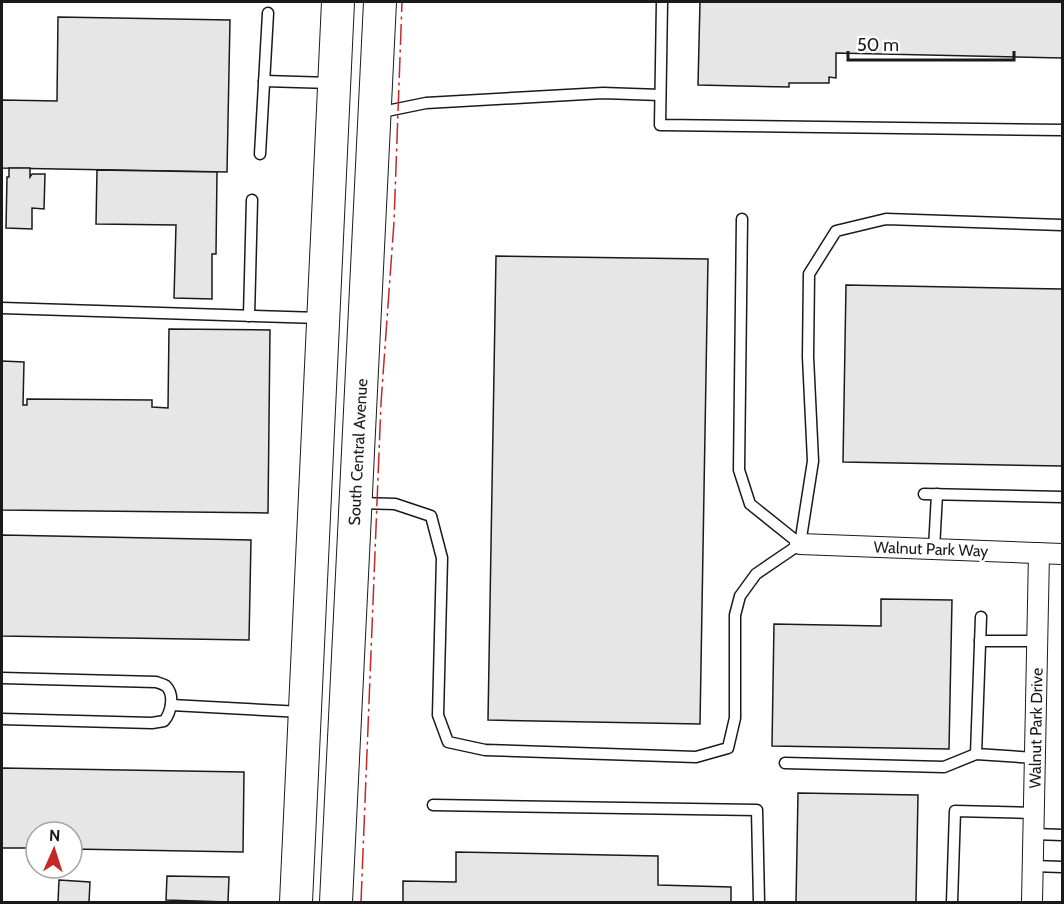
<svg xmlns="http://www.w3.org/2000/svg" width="1064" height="904" viewBox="0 0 1064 904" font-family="Cabin,sans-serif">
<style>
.building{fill:#e6e6e6;stroke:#1a1a1a;stroke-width:1.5}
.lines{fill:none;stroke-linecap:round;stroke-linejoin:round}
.service-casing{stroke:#1a1a1a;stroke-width:13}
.minor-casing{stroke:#1a1a1a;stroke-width:22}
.primary-casing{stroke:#1a1a1a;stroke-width:34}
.service{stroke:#fff;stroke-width:10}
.minor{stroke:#fff;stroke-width:20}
.primary{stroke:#fff;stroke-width:32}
.power{stroke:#c62828;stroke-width:1.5;stroke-dasharray:21 4.5 3 4.5;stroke-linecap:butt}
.labels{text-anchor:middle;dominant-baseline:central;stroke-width:4.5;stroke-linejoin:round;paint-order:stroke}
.street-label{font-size:16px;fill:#1a1a1a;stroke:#fff}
</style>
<rect width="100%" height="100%" fill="#fff"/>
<g class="building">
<path d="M700,2H1062V58L836,53V78L829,77V83H789V87L698,85Z"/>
<path d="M58,17L230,20L227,172L2,168V100L57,101Z"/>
<path d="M9,168H30V177L32,174H45L44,209L32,208V229L6,228L7,177H9Z"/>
<path d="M97,170L217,172L216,254H212V299L174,298L176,225L96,224Z"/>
<path d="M496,256L708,259L700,724L488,720Z"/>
<path d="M846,285L1062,289V466L843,462Z"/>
<path d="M169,329L270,330L268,513L2,510V361L24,362L23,405H27V399L152,400V407L168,408Z"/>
<path d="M2,535L251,540L249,640L2,636Z"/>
<path d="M881,599L952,600L949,749L772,746L774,624L881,626Z"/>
<path d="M2,768L244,772L243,852L72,849V832H36V848H2Z"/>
<path d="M798,793L918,795L916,902H796Z"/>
<path d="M456,852L658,856V885L731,887V902H403V881L456,882Z"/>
<path d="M167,876L229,877L228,902L166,900Z"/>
<path d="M59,880L90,882L89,902H58Z"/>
</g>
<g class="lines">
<g class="service-casing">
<g id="service">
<path d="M662,2L660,125L1062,130"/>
<path d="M264,81L331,83"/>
<path d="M377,113L426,103L603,93L660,95"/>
<path d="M260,154L268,13"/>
<path d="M742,219L739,470L750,504L800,544"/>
<path d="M2,308L320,318"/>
<path d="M249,316L252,200"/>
<path d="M924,494L1062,497"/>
<path d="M359,503L395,504L431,516L442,558L438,715L448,742L485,750L696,757L728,748L735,718V615L740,596L756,574L800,544L813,461L808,357L809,274L836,231L886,219L1062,225"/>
<path d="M934,549L937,494"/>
<path d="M981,617L976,754L1035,758"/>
<path d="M980,641H1038"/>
<path d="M2,678L156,682C159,683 163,684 166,686C175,695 171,713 164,721L152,723L2,719"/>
<path d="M171,705L302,712"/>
<path d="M785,763L944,767L976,754"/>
<path d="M433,805L757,810L759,902"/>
<path d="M1034,834L1062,835"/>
<path d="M1033,866L1062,867"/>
<path d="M952,902L955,811L1034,813"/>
</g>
</g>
<g class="minor-casing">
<g id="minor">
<path d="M800,544L1062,554"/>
<path d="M1032,902L1039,553"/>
</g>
</g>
<g class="primary-casing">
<g id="primary">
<path d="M296,902L338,2"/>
<path d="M336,902L380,2"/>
</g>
</g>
<use href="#service" class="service"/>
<use href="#minor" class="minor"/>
<use href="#primary" class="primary"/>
<path class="power" d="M361,902L381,403L394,222L402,2"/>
</g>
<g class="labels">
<g class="street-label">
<text transform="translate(358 452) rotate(-87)">South Central Avenue</text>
<text transform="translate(931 549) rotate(2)">Walnut Park Way</text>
<text transform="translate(1036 728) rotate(-89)">Walnut Park Drive</text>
</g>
</g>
<rect width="1064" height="904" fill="none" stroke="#1a1a1a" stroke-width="6"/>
<g transform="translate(54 850) rotate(3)"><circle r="28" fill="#ffffff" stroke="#a3a3a3" stroke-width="1.5"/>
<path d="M0-4.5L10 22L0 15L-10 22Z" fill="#c62828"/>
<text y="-9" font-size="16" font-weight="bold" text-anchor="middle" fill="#1a1a1a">N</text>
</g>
<path d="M848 51v9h166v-9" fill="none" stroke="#1a1a1a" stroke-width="3"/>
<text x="857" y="51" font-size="18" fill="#1a1a1a" stroke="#ffffff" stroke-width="4.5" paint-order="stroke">50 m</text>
</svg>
